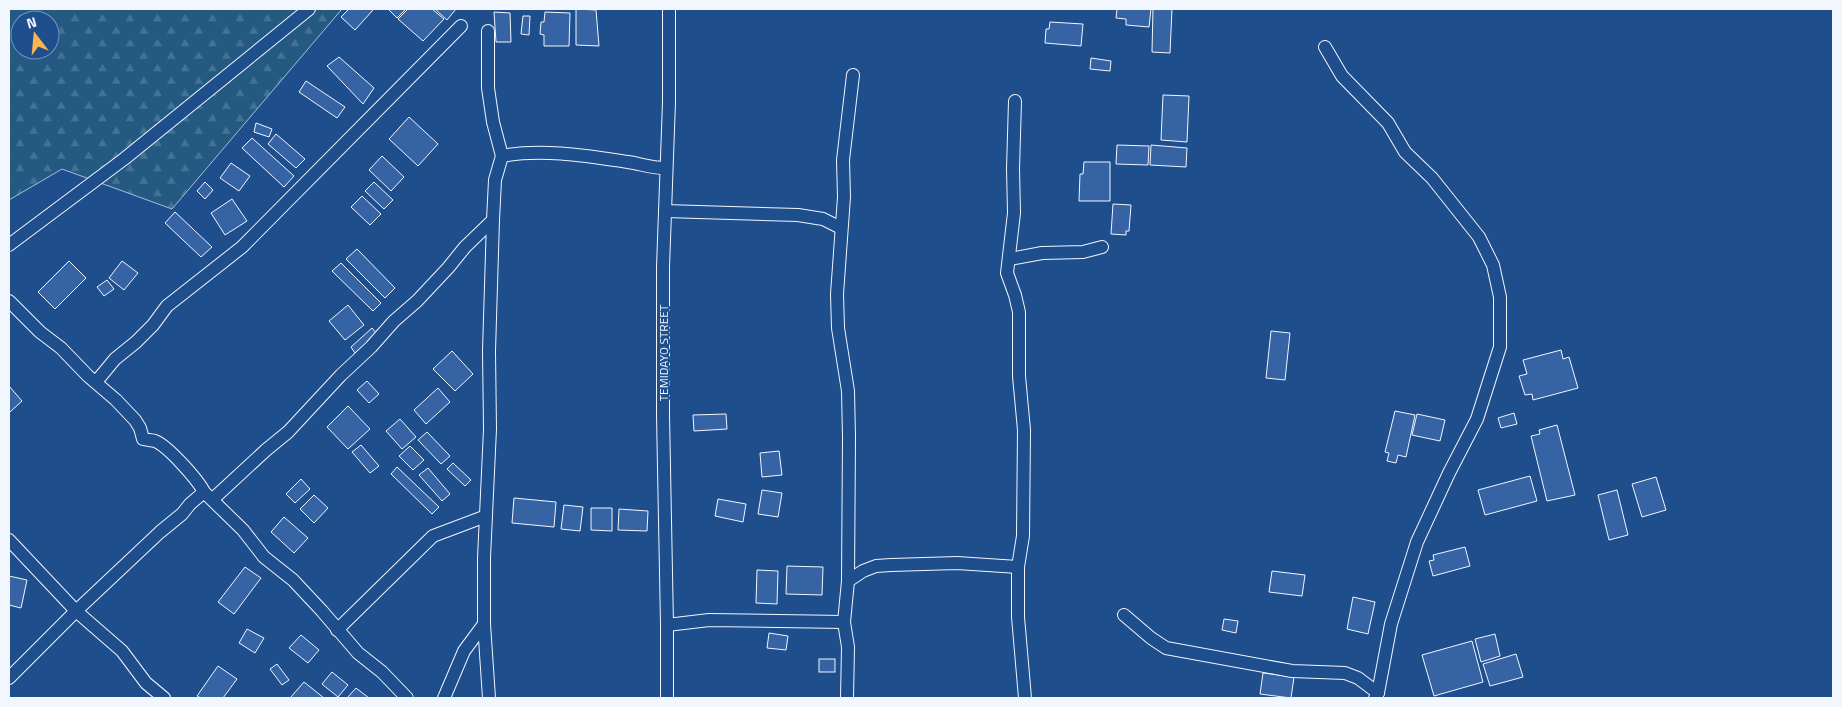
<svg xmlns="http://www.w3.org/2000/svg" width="1842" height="707" viewBox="0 0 1842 707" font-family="'Titillium Web',sans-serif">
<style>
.forest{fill:url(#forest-firs);stroke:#a8bbd7;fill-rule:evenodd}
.building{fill:#3563a3;stroke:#f2f6ff}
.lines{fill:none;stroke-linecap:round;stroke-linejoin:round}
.street-casing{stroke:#f2f6ff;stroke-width:14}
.street{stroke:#1f4e8c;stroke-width:12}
.labels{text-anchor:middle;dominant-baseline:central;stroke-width:4;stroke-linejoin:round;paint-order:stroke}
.street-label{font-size:12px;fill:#f2f6ff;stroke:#1f4e8c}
</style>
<defs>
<pattern id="forest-firs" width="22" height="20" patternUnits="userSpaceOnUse" patternTransform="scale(1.25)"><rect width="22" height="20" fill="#245a82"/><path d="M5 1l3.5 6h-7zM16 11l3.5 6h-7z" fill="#447295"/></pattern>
</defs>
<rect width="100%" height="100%" fill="#1f4e8c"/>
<path class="forest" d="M9,9H342L172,209L62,169L9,200ZM20,20H50V50H20Z"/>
<g class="building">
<path d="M349,9H371L373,10L355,30L341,17Z"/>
<path d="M388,9H406L397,18Z"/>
<path d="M408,9H432L444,19L423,41L398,19Z"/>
<path d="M435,9H456L447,20Z"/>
<path d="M576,9L596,10L599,46L576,45Z"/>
<path d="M1117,9H1151L1149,27L1126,25V19L1116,18Z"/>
<path d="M1153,9H1172L1170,53L1152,52Z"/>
<path d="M494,12L510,13L511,42H496Z"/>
<path d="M545,12L570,13L569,46H544V35L540,34L541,22H544Z"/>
<path d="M523,16H530L529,35L521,34Z"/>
<path d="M1050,22L1083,24L1081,46L1045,43L1046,29H1049Z"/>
<path d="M339,57L374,88L363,104L327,66Z"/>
<path d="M1091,58L1111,61L1110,71L1090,69Z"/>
<path d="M306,81L345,107L337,118L299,92Z"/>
<path d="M1163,95L1189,96L1187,142L1161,140Z"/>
<path d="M409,117L438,144L418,166L389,139Z"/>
<path d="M256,123L272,129L269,137L254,132Z"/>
<path d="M276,134L305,159L296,168L268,144Z"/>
<path d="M252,138L294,176L284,187L242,148Z"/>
<path d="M1117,145L1149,146L1148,165L1116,164Z"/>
<path d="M1151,145L1187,148L1186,167L1150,165Z"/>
<path d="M382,156L404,177L391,191L369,170Z"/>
<path d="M1084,162H1110V201H1079L1080,174H1083Z"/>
<path d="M231,163L250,176L239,191L220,178Z"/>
<path d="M205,182L213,190L205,199L197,191Z"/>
<path d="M374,182L393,200L384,209L365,191Z"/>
<path d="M362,196L381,214L370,225L351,207Z"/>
<path d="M232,199L247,221L225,235L211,213Z"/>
<path d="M1113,204L1131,205L1129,231H1126V235L1111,234Z"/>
<path d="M175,212L212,247L201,257L165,223Z"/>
<path d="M357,249L395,288L385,298L346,259Z"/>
<path d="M69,261L86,278L55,309L38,292Z"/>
<path d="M122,261L138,273L124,290L109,278Z"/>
<path d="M341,263L381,303L373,311L332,271Z"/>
<path d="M107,280L114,289L104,296L97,287Z"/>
<path d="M348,305L364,325L345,340L329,321Z"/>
<path d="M372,328L377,334L355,353L351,347Z"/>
<path d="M1271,331L1290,333L1285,380L1266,378Z"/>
<path d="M1561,350L1563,359L1569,357L1578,388L1533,400L1532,394L1525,395L1519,376L1527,374L1523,360Z"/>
<path d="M452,351L473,374L455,391L433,369Z"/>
<path d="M367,381L379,394L369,403L357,390Z"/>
<path d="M9,386L22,401L10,412L9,410Z"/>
<path d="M438,388L450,402L426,424L414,410Z"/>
<path d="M348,406L370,429L348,449L327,427Z"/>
<path d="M1395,411L1415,415L1406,457L1398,455L1396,463L1387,461L1389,453L1385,452Z"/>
<path d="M1514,413L1517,424L1501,428L1498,418Z"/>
<path d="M726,414L727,429L694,431L693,415Z"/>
<path d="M1417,414L1445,420L1440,441L1412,435Z"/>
<path d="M400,419L416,437L402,449L386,431Z"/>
<path d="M1557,425L1575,495L1547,501L1531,436L1540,434L1539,430Z"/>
<path d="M427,432L450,456L441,464L418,440Z"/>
<path d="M361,445L379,466L370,473L352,452Z"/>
<path d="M410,446L424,460L413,470L399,456Z"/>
<path d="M779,451L782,475L762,477L760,453Z"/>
<path d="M453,463L471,480L465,486L447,469Z"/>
<path d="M397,467L439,507L432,514L391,474Z"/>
<path d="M428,468L450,494L442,501L419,475Z"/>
<path d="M1530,476L1537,501L1485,515L1478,490Z"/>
<path d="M1656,477L1666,510L1642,517L1632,484Z"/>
<path d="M301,479L310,489L295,503L286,494Z"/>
<path d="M762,490L782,493L778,517L758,514Z"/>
<path d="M1617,490L1628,535L1609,540L1598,495Z"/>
<path d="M314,495L328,508L314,523L300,509Z"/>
<path d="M514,498L556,502L554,527L512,523Z"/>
<path d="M718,499L746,504L743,522L715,516Z"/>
<path d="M564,505L583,507L580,531L561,529Z"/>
<path d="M591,508H612V531L591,530Z"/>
<path d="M619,509L648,511L647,531L618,530Z"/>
<path d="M284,517L308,538L294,553L271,532Z"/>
<path d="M1465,547L1470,566L1433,576L1429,561L1434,560L1433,555Z"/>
<path d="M787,566L823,567L822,595L786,594Z"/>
<path d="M245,567L261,578L234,614L218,602Z"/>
<path d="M757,570L778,571L777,604L756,603Z"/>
<path d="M1272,571L1305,575L1302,596L1269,592Z"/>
<path d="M9,576L27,580L21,608L9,605Z"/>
<path d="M1353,597L1375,602L1368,634L1347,629Z"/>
<path d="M1224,619L1238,621L1236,633L1222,630Z"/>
<path d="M247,629L264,638L255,653L239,643Z"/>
<path d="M769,633L788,636L786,650L767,648Z"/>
<path d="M1495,634L1500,656L1481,662L1475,639Z"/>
<path d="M301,635L319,650L308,663L289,648Z"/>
<path d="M1472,641L1483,682L1434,696L1422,655Z"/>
<path d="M1516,654L1523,677L1490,686L1483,664Z"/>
<rect x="819" y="659" width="16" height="13"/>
<path d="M277,664L289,680L282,685L270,669Z"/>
<path d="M218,666L237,679L223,698H201L197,696Z"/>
<path d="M332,672L348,685L338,697L322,684Z"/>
<path d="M1263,673L1294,677L1291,698L1260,694Z"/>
<path d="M304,682L324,698H290Z"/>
<path d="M356,688L369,698H347Z"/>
</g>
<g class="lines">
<g class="street-casing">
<g id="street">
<path d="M1325,47L1342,76L1388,123L1405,152L1432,178L1479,237L1493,265L1500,297V347L1477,419L1449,473L1417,542L1391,624L1378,693"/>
<path d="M1015,101L1013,169L1014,213L1007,273L1015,295L1019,312V376L1024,430L1023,536L1018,567V617L1025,698"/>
<path d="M502,156C541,148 588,156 628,162C642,164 650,168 665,168"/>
<path d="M665,211L798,215L823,219L841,228"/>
<path d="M9,245L124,159L309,9"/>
<path d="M1010,259L1042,253L1083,252L1102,247"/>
<path d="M9,301L40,332L61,348L88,376L116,400L135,420L140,428L143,439C147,440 152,440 155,441C168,446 198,480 204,492"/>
<path d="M96,382L115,359L136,342L153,325L167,306L242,247L461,26"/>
<path d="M213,499L266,450L288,432L341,375L371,347L394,321L417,301L448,268L465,247L493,220L495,180L502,156L493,122L488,88V31"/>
<path d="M9,540L76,611L122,651L146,683L164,698"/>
<path d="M848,581L863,571L876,566L891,565L957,563L1018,567"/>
<path d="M1124,615L1151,638L1166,648L1292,671L1345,673L1358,678L1378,693L1375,698"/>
<path d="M667,625L709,620L844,622"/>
<path d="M337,630L433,536L486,516"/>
<path d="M9,678L76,611L160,532L182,514L190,504L204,492L243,530L264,557L293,580L322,611L358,653L382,672L407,698"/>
<path d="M444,698L464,651L484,624"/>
<path d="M489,698L484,624V558L490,429L489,351L493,220"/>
<path d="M667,698V625L663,415V267L669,102V9"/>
<path d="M847,698L848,647L844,622L848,581L849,437L848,391L838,328L837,294L844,197L843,160L853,75"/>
</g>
</g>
<use href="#street" class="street"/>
</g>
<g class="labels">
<g class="street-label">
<text transform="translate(663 353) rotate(-90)">TEMIDAYO STREET</text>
</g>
</g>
<rect width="1842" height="707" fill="none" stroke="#f2f6ff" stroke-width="20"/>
<g transform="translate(35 35) rotate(344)"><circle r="24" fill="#1f4e8c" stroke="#7391ba"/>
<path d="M0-4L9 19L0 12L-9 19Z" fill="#ffb74d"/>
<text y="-8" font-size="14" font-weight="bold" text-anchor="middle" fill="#f2f6ff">N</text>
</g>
</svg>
